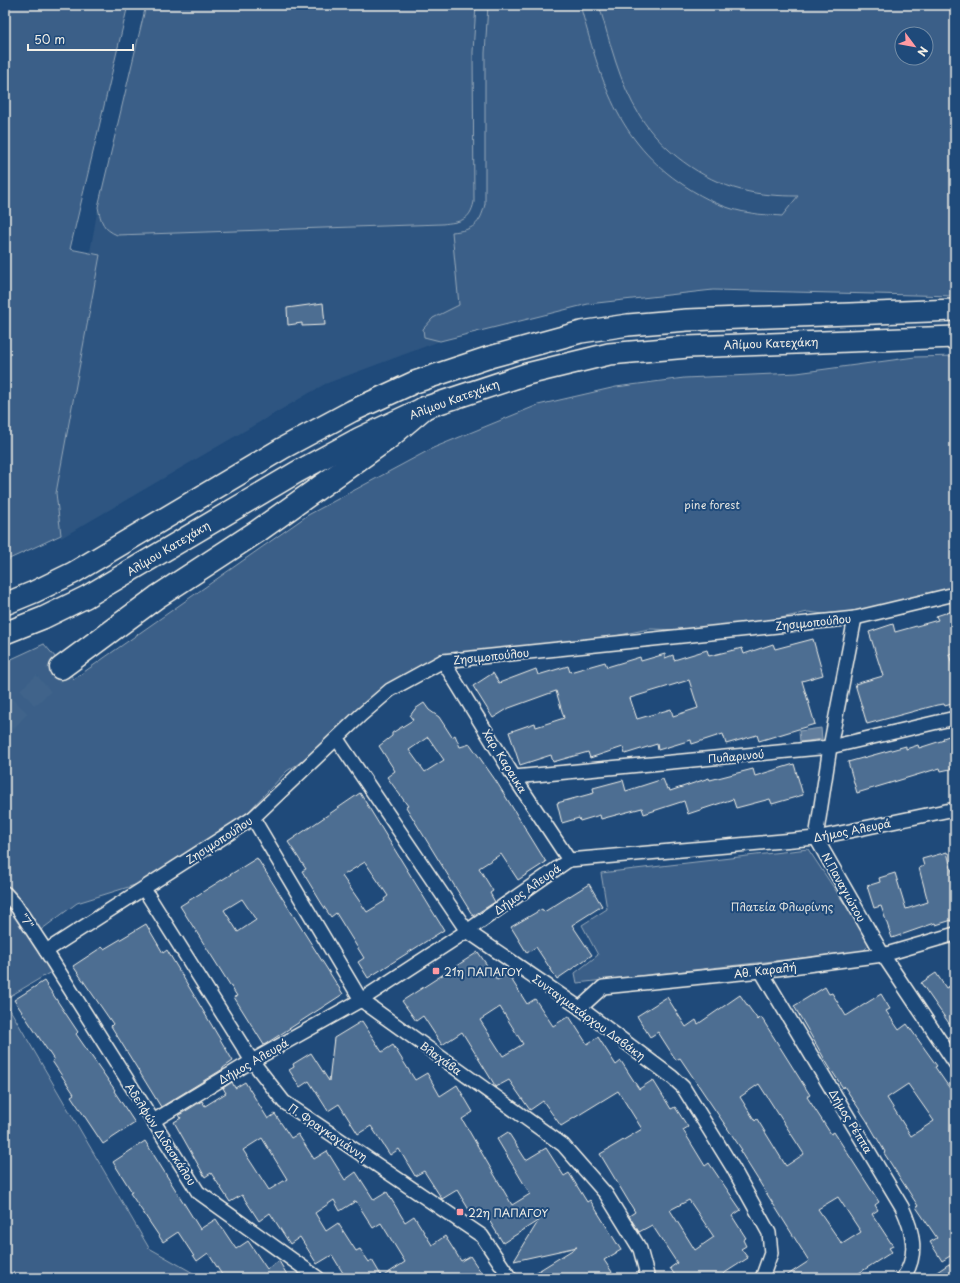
<svg xmlns="http://www.w3.org/2000/svg" width="960" height="1283" viewBox="0 0 960 1283" font-family="'Playpen Sans',sans-serif">
<style>
.built{fill:#2d5581;fill-rule:evenodd}
.green{fill:#3a5f88;stroke:#97a8b8;fill-rule:evenodd}
.water{fill:#627e9d;stroke:#9cacbb}
.building{fill:#4d6e92;stroke:#f4f1e8;fill-rule:evenodd}
.lines{fill:none;stroke-linecap:round;stroke-linejoin:round}
.highway-tunnel{stroke:#3f638a;stroke-width:22;stroke-dasharray:22 11;stroke-linecap:butt}
.street-casing{stroke:#f4f1e8;stroke-width:16}
.primary-casing{stroke:#f4f1e8;stroke-width:24}
.highway-casing{stroke:#f4f1e8;stroke-width:25}
.street{stroke:#1f4a7a;stroke-width:13}
.primary{stroke:#1f4a7a;stroke-width:21}
.highway{stroke:#1f4a7a;stroke-width:22}
.poi-dot{fill:#ff9aa2;stroke:#1f4a7a;stroke-width:1.5}
.labels{text-anchor:middle;dominant-baseline:central;stroke-width:4;stroke-linejoin:round;paint-order:stroke}
.street-label{font-size:11px;fill:#f4f1e8;stroke:#1f4a7a}
.park-label{font-size:11px;fill:#e1e2de;stroke:#1f4a7a}
.poi-label{font-size:11px;fill:#f4f1e8;stroke:#1f4a7a;text-anchor:start}
</style>
<rect width="100%" height="100%" fill="#1f4a7a"/>
<filter id="ink" filterUnits="userSpaceOnUse"><feTurbulence type="fractalNoise" baseFrequency=".025" numOctaves="2"/><feDisplacementMap in="SourceGraphic" scale="8" xChannelSelector="R" yChannelSelector="G"/><feConvolveMatrix kernelMatrix="1 2 1 2 8 2 1 2 1" color-interpolation-filters="sRGB"/></filter>
<g filter="url(#ink)">
<path class="built" d="M146,5H955V296L713,290L588,304L440,341L325,384L61,538L56,493L100,255L90,252L98,207ZM902,34H926V58H902Z"/>
<g class="green">
<path d="M5,5H128L70,249L100,255L56,493L61,535L5,561Z"/>
<path d="M146,5H476L473,52L474,202C470,221 460,222 442,224L117,235C103,229 101,222 98,207Z"/>
<path d="M488,5H580C601,79 616,141 685,186C705,199 727,210 751,213C761,215 772,215 782,216L798,196C779,196 760,195 741,190C702,180 661,150 640,116C619,83 610,42 599,5H955V296L713,290L588,304L440,341L424,337L423,329L433,318L459,305L452,232C473,230 480,225 485,204V53ZM902,34H926V58H902Z"/>
<path d="M955,356V593L854,618L808,612L722,631L649,629L552,649L468,658L391,690L338,738L287,771L249,811L164,876L77,903L30,938L51,972L5,999V662L44,644L74,679L308,515L433,448L538,405L616,387L684,378L797,373L915,357Z"/>
<path d="M808,849L866,936L869,945L863,951L577,983L575,973L598,955L582,925L607,909L601,873Z"/>
<path d="M5,1001L149,1248L202,1278H5Z"/>
</g>
<path class="water" d="M821,728L822,739L800,742L799,731Z"/>
<g class="building">
<path d="M323,303L325,325L302,326V323L288,325L287,308Z"/>
<path d="M955,610V653L949,654L955,675V703L945,706L944,704L937,705L867,724L855,684L883,676L869,632L893,624L895,632L938,620L936,616Z"/>
<path d="M813,639L823,675L802,681L815,724L759,741L757,735L726,744L723,734L692,744L691,740L658,750L657,744L625,754L623,747L590,758L588,752L553,762L551,755L520,765L509,732L535,723L536,727L564,718L556,691L509,708L493,718L473,686L493,673L499,683L536,669L538,675L568,666L570,672L605,662L607,667L640,657L641,661L665,654V658L673,655L674,660L707,650L709,656L742,648L744,654L773,644L775,649ZM689,680L698,708L673,716L671,709L637,719L630,698Z"/>
<path d="M424,703L429,710L439,717L452,737L455,735L460,747L470,744L496,781L546,862L518,880L501,854L479,868L493,891L490,893L495,902L473,916L406,807L408,806L387,777L395,771L379,746L392,736V733L413,720L410,716L415,709ZM428,737L444,760L425,772L409,750Z"/>
<path d="M955,734V768L941,771L940,768L857,793L848,762L906,746V749L918,745L919,748L944,740L943,738Z"/>
<path d="M794,764L803,795L772,804L770,799L736,808L733,799L688,814L684,801L644,814L642,808L601,819L600,815L580,821L579,818L562,823L557,803L594,793L593,788L623,780L626,791L663,779L667,789L669,788L670,791L709,778L710,780L753,769L755,776Z"/>
<path d="M360,793L444,930L368,978L358,962L364,958L336,913L331,917L322,904L302,871L306,869L288,842ZM365,862L388,896L384,899L385,901L367,912L342,876Z"/>
<path d="M947,852L955,884V919L936,925L935,923L892,938L881,906L874,908L867,886L880,882L879,878L895,873L906,909L928,902L919,868L924,866L922,859Z"/>
<path d="M257,858L343,994L264,1045L234,997L237,996L180,906ZM242,899L256,920L238,932L224,910Z"/>
<path d="M589,884L602,906L572,925L592,955L557,979L536,947L527,953L511,927L542,909L544,912Z"/>
<path d="M146,924L163,953L167,950L233,1061L223,1068V1069L161,1107L111,1026L113,1024L73,966L102,947L104,949Z"/>
<path d="M478,952L497,980L508,974L527,1004L535,999L553,1026L569,1016L587,1044L598,1037L616,1065L621,1061L639,1089L653,1080L671,1109L675,1107L688,1127L683,1130L705,1166L709,1163L741,1210L732,1216L746,1238L743,1240L746,1246L741,1249L748,1258L723,1274L725,1278H677L670,1268L677,1263L652,1225L639,1232L629,1216L635,1212L600,1154L642,1129L618,1091L561,1126L543,1101L530,1110L509,1080L496,1087L462,1032L442,1045L423,1016L416,1021L402,1001ZM500,1007L523,1044L503,1056L480,1020ZM689,1200L714,1237L695,1250L670,1210Z"/>
<path d="M936,973L946,988L950,986L955,994V1032L921,983Z"/>
<path d="M44,981L78,1032L76,1034L115,1090L114,1091L135,1123L103,1144L71,1096L74,1094L52,1061L54,1060L14,1000Z"/>
<path d="M825,987L829,994L832,993L846,1016L881,994L890,1009L886,1011L899,1030L907,1024L937,1066L935,1067L955,1096V1253L942,1261L930,1242L937,1238L916,1207L918,1206L884,1153L885,1152L867,1121L844,1086L843,1088L828,1065L794,1006ZM908,1084L934,1121L911,1136L887,1098Z"/>
<path d="M740,995L758,1020L761,1017L810,1095L807,1097L831,1134L834,1132L879,1202L875,1205L878,1210L872,1214L893,1246L889,1248L892,1252L859,1273L862,1278H783L809,1261L740,1151L742,1150L680,1058L676,1060L658,1032L650,1037L637,1016L667,997L686,1027L696,1020L698,1024ZM759,1084L804,1154L786,1166L757,1119L755,1121L740,1097ZM838,1197L861,1232L842,1244L818,1209Z"/>
<path d="M362,1021L382,1052L393,1045L415,1080L427,1073L440,1096L457,1085L473,1112L462,1119L512,1205L530,1194L497,1139L508,1132L526,1160L546,1148L564,1176L569,1173L587,1202L590,1200L621,1250L604,1260L616,1278H527L577,1247L514,1261L539,1220L503,1243L484,1212L474,1218L457,1190L442,1199L424,1171L415,1176L399,1149L390,1155L371,1126L358,1134L339,1104L328,1111L309,1081L300,1087L289,1070L294,1067L293,1064L311,1053L329,1081L334,1038Z"/>
<path d="M232,1082L235,1088L245,1082L268,1119L275,1114L291,1138L298,1134L314,1159L327,1151L345,1180L356,1172L374,1200L387,1192L405,1222L414,1216L432,1245L445,1236L461,1261L470,1256L485,1278H346L332,1255L317,1264L300,1237L290,1244L270,1213L259,1221L242,1195L230,1202L211,1173L205,1177L174,1122L181,1118L179,1115L202,1101L205,1106L226,1093L223,1088ZM262,1138L287,1179L269,1190L243,1150ZM334,1200L340,1211L356,1201L373,1228L381,1223L405,1262L382,1277L372,1260L369,1262L360,1249L356,1251L338,1223L326,1231L315,1213Z"/>
<path d="M145,1141L200,1229L216,1219L236,1249L248,1241L267,1269L279,1261L289,1278H224L208,1253L197,1261L178,1232L163,1242L130,1193L132,1192L113,1162Z"/>
<path d="M949,1264L955,1273V1278H928Z"/>
</g>
<g class="lines">
<path class="highway-tunnel" d="M5,722L26,699L61,668"/>
<g class="street-casing">
<g id="street">
<path d="M855,618L830,747L816,838L883,955L955,1063"/>
<path d="M443,661L514,777L569,860"/>
<path d="M337,739L467,931L580,1008L672,1077L683,1087L733,1168L769,1233L771,1253L762,1278"/>
<path d="M514,777L830,747L955,718"/>
<path d="M253,818L361,1000L563,1145L606,1194L640,1249L647,1275L646,1278"/>
<path d="M144,889L252,1061L284,1102L482,1236L510,1278"/>
<path d="M5,893L15,904L46,951L198,1192L318,1278"/>
<path d="M46,951L253,818L361,715L390,690L443,661L855,618L955,594"/>
<path d="M761,971L902,1207C913,1231 919,1255 903,1278"/>
<path d="M580,1008L603,987L761,971L883,955L955,934"/>
<path d="M153,1121L252,1061L361,1000L467,931L569,860L816,838L955,809"/>
</g>
</g>
<g class="primary-casing">
<g id="primary">
<path d="M5,604L34,592L73,573L283,448L352,411L415,382L490,357L581,332L628,325L687,320L955,310"/>
<path d="M5,633L43,618L86,597L297,472L360,438L424,408L527,374L609,354L688,347L955,337"/>
</g>
</g>
<g class="highway-casing">
<path id="highway" d="M61,668L157,597L258,531L386,440L424,408"/>
</g>
<use href="#street" class="street"/>
<use href="#primary" class="primary"/>
<use href="#highway" class="highway"/>
</g>
</g>
<g class="poi-dot">
<rect x="432" y="967" width="8" height="8" rx="2"/>
<rect x="456" y="1208" width="8" height="8" rx="2"/>
</g>
<g class="labels">
<g class="street-label">
<text transform="translate(771 343) rotate(-2)">Αλίμου Κατεχάκη</text>
<text transform="translate(454 399) rotate(-20)">Αλίμου Κατεχάκη</text>
<text transform="translate(168 548) rotate(-31)">Αλίμου Κατεχάκη</text>
<text transform="translate(813 622) rotate(-6)">Ζησιμοπούλου</text>
<text transform="translate(491 656) rotate(-6)">Ζησιμοπούλου</text>
<text transform="translate(736 756) rotate(-5)">Πυλαρινού</text>
<text transform="translate(505 761) rotate(58)">Χαρ. Καραικα</text>
<text transform="translate(852 830) rotate(-11)">Δήμος Αλευρά</text>
<text transform="translate(219 840) rotate(-33)">Ζησιμοπούλου</text>
<text transform="translate(844 887) rotate(61)">Ν.Παναγιώτου</text>
<text transform="translate(527 889) rotate(-35)">Δήμος Αλευρά</text>
<text transform="translate(27 921) rotate(56)">"7"</text>
<text transform="translate(765 970) rotate(-7)">Αθ. Καραλή</text>
<text transform="translate(589 1017) rotate(36)">Συνταγματάρχου Δαβάκη</text>
<text transform="translate(441 1058) rotate(36)">Βλαχάβα</text>
<text transform="translate(253 1061) rotate(-30)">Δήμος Αλευρά</text>
<text transform="translate(851 1121) rotate(59)">Δήμος Ρέππα</text>
<text transform="translate(328 1132) rotate(34)">Π. Φραγκογιάννη</text>
<text transform="translate(161 1134) rotate(57)">Αδελφών Διδασκάλου</text>
</g>
<g class="park-label">
<text x="712" y="504">pine forest</text>
<text x="782" y="906">Πλατεία Φλωρίνης</text>
</g>
<g class="poi-label">
<text x="444" y="971">21η ΠΑΠΑΓΟΥ</text>
<text x="468" y="1212">22η ΠΑΠΑΓΟΥ</text>
</g>
</g>
<rect width="960" height="1283" fill="none" stroke="#1f4a7a" stroke-width="20"/>
<rect x="10" y="10" width="940" height="1263" fill="none" stroke="#f4f1e8" stroke-width="1.5" filter="url(#ink)"/>
<g transform="translate(914 46) rotate(122)"><circle r="19" fill="#1f4a7a" stroke="#748da6"/>
<path d="M0-3L7 15L0 10L-7 15Z" fill="#ff9aa2"/>
<text y="-6" font-size="11" font-weight="bold" text-anchor="middle" fill="#f4f1e8">N</text>
</g>
<path d="M28 44v6h105v-6" fill="none" stroke="#f4f1e8" stroke-width="2"/>
<text x="34" y="44" font-size="12" fill="#f4f1e8" stroke="#1f4a7a" stroke-width="3" paint-order="stroke">50 m</text>
</svg>
